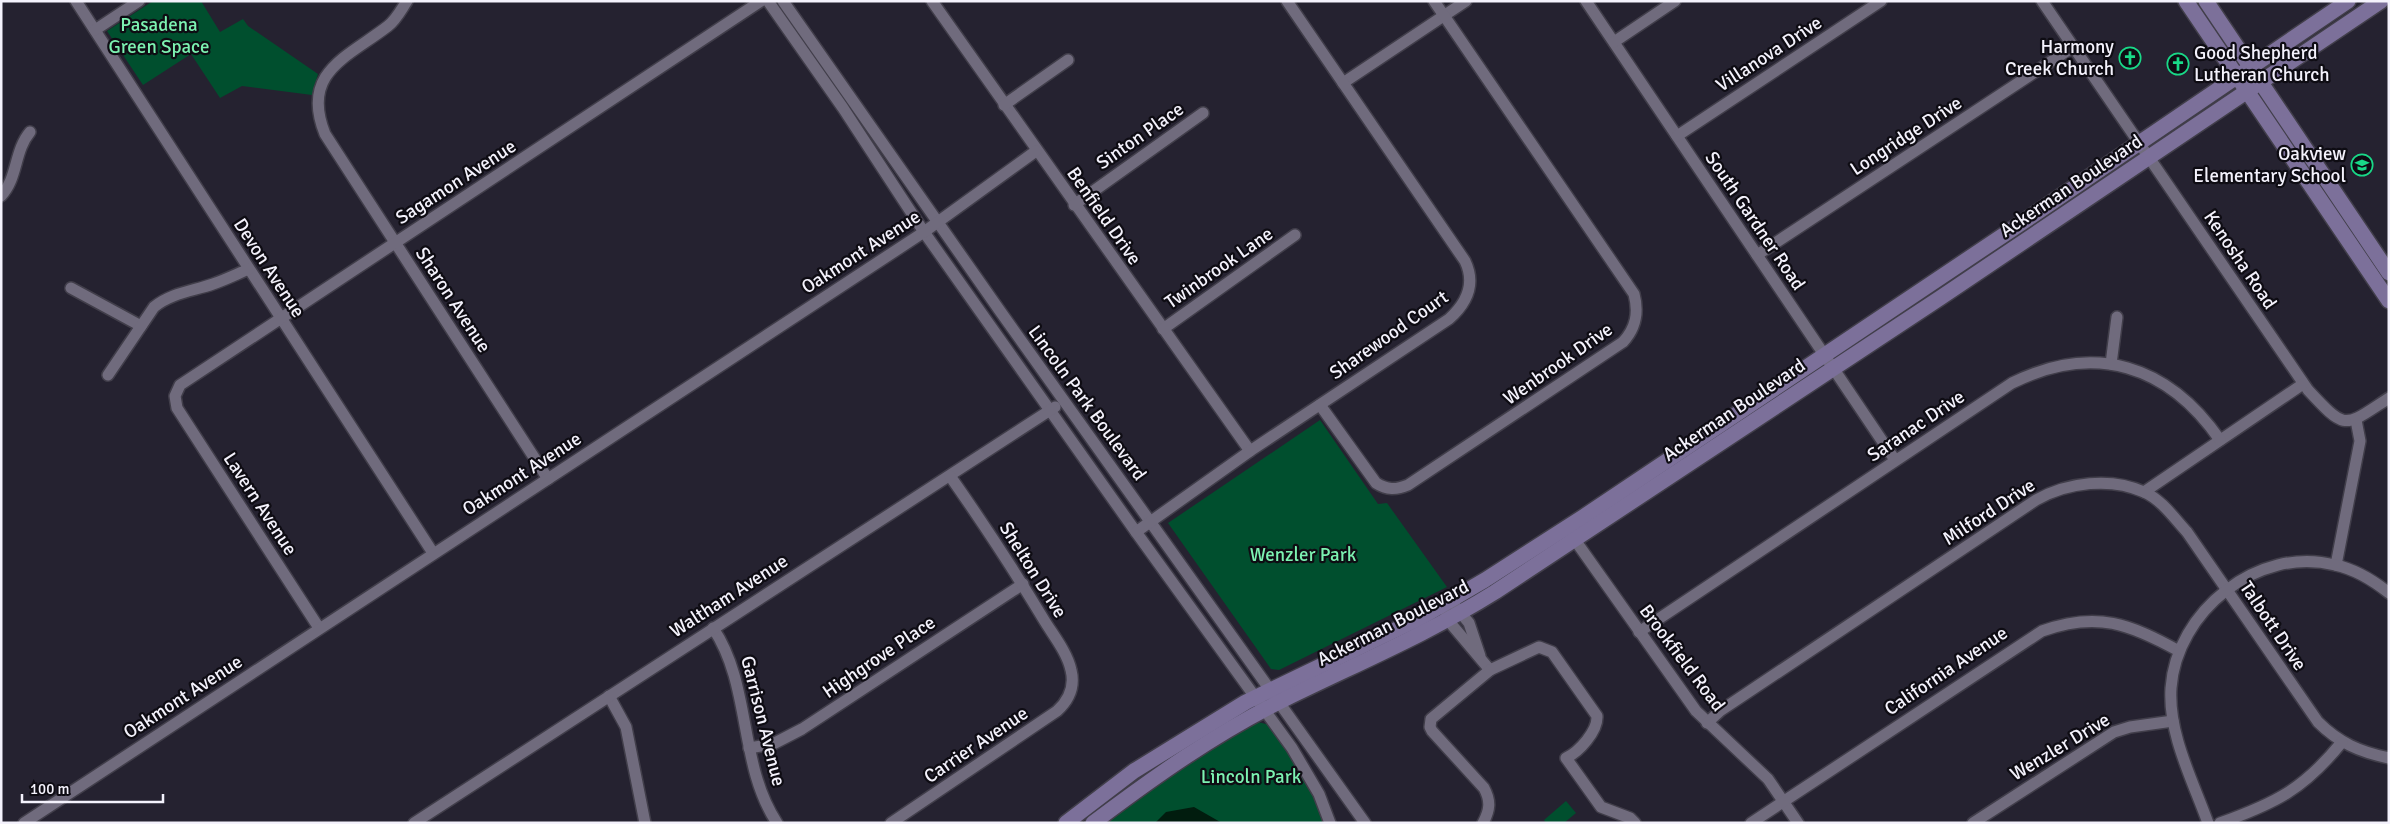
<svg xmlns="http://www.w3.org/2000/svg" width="2390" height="824" viewBox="0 0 2390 824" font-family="Signika,sans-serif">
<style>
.green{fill:#004f2e}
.water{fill:#011c0e}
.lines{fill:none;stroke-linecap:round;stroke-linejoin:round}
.street-casing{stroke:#413e4a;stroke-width:14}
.secondary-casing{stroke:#413e4a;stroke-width:18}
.street{stroke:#706b7d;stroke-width:11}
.secondary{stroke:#7c709a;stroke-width:15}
.labels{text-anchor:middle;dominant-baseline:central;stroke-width:4.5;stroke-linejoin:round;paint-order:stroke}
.park-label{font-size:19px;fill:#7cf2b1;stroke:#0e0c13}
.poi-label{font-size:19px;fill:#f4f2fc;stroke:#0e0c13;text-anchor:end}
.street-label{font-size:19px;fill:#f4f2fc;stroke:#0e0c13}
</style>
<rect width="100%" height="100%" fill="#252230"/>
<g class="green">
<path d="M153,1H201L220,32L243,19L248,26L318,74L312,95L242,86L220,98L191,54L143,85L107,31Z"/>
<path d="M1320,420L1378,504L1387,503L1447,587L1279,670L1271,669L1168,523Z"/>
<path d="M1255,722C1262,723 1267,723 1273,728C1291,746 1317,798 1325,823H1101L1163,777Z"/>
<path d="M1566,801L1576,813L1564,823H1546L1544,820Z"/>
</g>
<path class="water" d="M1194,807L1222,823H1155L1166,812Z"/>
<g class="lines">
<g class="street-casing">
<g id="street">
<path d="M76,1L433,553"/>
<path d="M407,1C401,10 396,20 388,26C348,57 300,72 325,134L548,479"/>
<path d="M768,1L843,108L924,232L1136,532L1292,748L1319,794L1330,823"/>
<path d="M783,1L1000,311L1365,823"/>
<path d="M932,1L1250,451"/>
<path d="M1586,1L1895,460"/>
<path d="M2042,1L2308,390C2347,432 2344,427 2389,398"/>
<path d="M95,30L139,1"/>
<path d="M1614,42L1675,1"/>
<path d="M1343,83L1466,1"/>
<path d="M1004,105L1068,60"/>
<path d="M1677,136L1881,1"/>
<path d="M1,196C18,178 14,151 30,132"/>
<path d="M1074,205L1203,113"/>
<path d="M1757,255L2073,47"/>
<path d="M71,288L141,326"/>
<path d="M1163,329L1295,235"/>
<path d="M2111,364L2117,317"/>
<path d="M108,375L154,307C171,293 193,291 213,284C225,280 237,274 249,269"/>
<path d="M1320,405L1376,483C1387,490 1396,490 1408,485L1623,342C1636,328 1639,313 1634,294L1434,1"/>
<path d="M2144,492L2303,384"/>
<path d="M1136,532L1250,451L1449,319C1467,303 1476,284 1465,261L1287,1"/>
<path d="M1570,533L1696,711L1768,779L1798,823"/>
<path d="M2336,565L2360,441L2356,420"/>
<path d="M1456,607L1469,623L1480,656"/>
<path d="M1446,612L1452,625L1490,670"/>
<path d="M319,628L177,408L175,396L180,385L761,1"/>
<path d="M713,628C752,686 738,764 777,823"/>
<path d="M1639,632L2012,383C2095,342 2168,365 2220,440"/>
<path d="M609,696L626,727L645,823"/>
<path d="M1707,723L1720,711L2036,500C2068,482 2111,477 2144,492C2162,500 2174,518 2187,532L2318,722C2339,743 2360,752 2389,758"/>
<path d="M749,748L773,744L802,729L1023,584"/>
<path d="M24,823L924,232L1036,151"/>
<path d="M414,823L1055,407"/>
<path d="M891,823L1057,711C1069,700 1075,686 1071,670C1067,652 1053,635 1044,620C1014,570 983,523 950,476"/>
<path d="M1483,823C1490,810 1491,801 1484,788L1432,731L1430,727L1431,719L1490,670L1539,647L1552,652L1597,716C1598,731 1579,752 1566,758L1601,807L1630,818L1635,823"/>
<path d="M1751,823L2042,631C2097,611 2130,624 2179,651"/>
<path d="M1973,823L2114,732L2130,727L2173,721"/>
<path d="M2208,823C2193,781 2168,734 2171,688C2176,612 2258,545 2335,565C2354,569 2374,581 2389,593"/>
<path d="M2220,823C2276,803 2304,789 2342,742"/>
</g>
</g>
<g class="secondary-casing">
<g id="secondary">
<path d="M2186,1L2389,301"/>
<path d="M2206,1L2389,273"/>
<path d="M1066,823L1134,771L1246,702L1420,618L1485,580L1583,517L2032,216L2348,1"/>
<path d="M1093,823C1154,777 1216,733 1285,699C1356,664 1428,634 1495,592L1940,298L2381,1"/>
</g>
</g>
<use href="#street" class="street"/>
<use href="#secondary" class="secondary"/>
</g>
<defs>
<g id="church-ring" transform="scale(1.125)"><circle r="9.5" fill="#0e0c13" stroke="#19d988" stroke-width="1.5"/><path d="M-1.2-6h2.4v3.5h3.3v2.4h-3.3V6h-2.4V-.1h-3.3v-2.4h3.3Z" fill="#19d988"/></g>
<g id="school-ring" transform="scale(1.125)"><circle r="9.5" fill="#0e0c13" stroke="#19d988" stroke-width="1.5"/><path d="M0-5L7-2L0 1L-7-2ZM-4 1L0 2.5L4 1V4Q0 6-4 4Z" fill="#19d988"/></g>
</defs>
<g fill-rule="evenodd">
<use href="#church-ring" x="2130" y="58"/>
<use href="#church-ring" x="2178" y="64"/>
<use href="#school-ring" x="2362" y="165"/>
</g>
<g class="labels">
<g class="park-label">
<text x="159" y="25">Pasadena<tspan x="159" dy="22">Green Space</tspan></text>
<text x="1303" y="555">Wenzler Park</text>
<text x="1251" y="777">Lincoln Park</text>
</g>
<g class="poi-label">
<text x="2114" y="47">Harmony<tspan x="2114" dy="22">Creek Church</tspan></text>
<text x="2194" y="53" text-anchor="start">Good Shepherd<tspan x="2194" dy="22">Lutheran Church</tspan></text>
<text x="2346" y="154">Oakview<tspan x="2346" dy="22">Elementary School</tspan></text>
</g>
<g class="street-label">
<text transform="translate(1769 54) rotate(-33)">Villanova Drive</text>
<text transform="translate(1140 136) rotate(-35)">Sinton Place</text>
<text transform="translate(1906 136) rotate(-33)">Longridge Drive</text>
<text transform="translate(456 182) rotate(-33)">Sagamon Avenue</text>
<text transform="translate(2071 186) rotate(-34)">Ackerman Boulevard</text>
<text transform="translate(1104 216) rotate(55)">Benfield Drive</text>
<text transform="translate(1755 221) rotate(56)">South Gardner Road</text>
<text transform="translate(861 252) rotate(-33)">Oakmont Avenue</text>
<text transform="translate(2240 260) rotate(56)">Kenosha Road</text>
<text transform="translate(269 268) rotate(57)">Devon Avenue</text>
<text transform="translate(1219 268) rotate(-35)">Twinbrook Lane</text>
<text transform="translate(453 300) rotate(57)">Sharon Avenue</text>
<text transform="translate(1389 335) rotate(-35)">Sharewood Court</text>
<text transform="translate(1558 364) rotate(-35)">Wenbrook Drive</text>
<text transform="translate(1087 403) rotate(54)">Lincoln Park Boulevard</text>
<text transform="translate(1734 410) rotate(-34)">Ackerman Boulevard</text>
<text transform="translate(1916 426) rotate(-34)">Saranac Drive</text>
<text transform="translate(522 474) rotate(-33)">Oakmont Avenue</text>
<text transform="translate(260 504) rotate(57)">Lavern Avenue</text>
<text transform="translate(1989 512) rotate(-33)">Milford Drive</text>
<text transform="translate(1033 570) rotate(58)">Shelton Drive</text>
<text transform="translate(729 596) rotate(-33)">Waltham Avenue</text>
<text transform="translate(1393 623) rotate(-27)">Ackerman Boulevard</text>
<text transform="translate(2273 626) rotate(56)">Talbott Drive</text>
<text transform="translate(879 657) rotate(-34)">Highgrove Place</text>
<text transform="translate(1682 658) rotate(53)">Brookfield Road</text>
<text transform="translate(1946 671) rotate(-34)">California Avenue</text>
<text transform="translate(183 697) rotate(-33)">Oakmont Avenue</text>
<text transform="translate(763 721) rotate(76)">Garrison Avenue</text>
<text transform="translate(976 745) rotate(-34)">Carrier Avenue</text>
<text transform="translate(2060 747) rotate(-31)">Wenzler Drive</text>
</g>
</g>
<rect width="2390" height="824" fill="none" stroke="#f4f2fc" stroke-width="5"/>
<path d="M22 794v8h141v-8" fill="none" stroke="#f4f2fc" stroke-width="2.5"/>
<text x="30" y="794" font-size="15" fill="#f4f2fc" stroke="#0e0c13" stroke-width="4" paint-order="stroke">100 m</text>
</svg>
